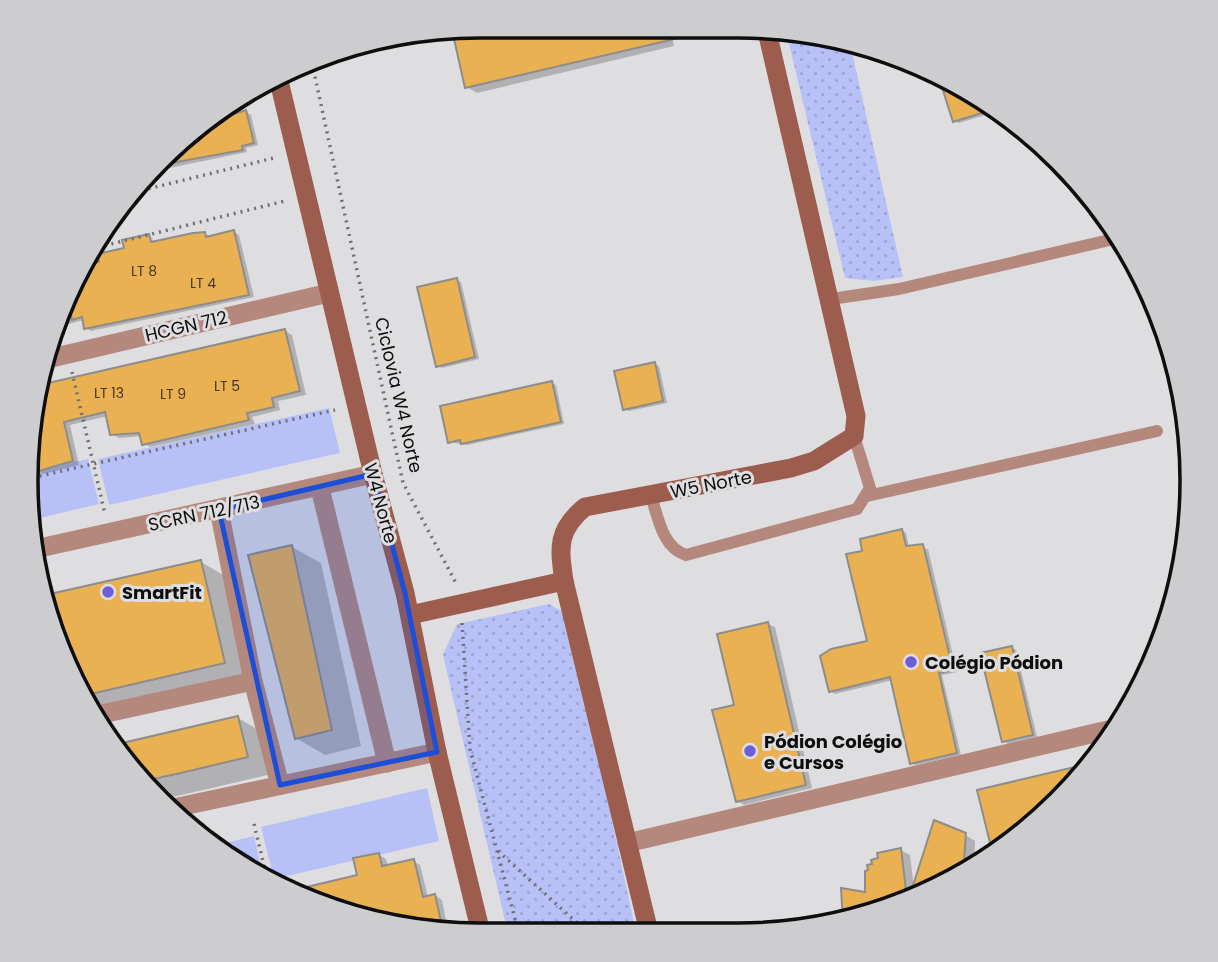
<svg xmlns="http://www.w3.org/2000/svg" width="1218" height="962" viewBox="0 0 1218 962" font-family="Poppins,sans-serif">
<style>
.grass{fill:url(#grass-dots)}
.garden{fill:#b7c1f7}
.shadow{fill:#0003}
.building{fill:#eab153;stroke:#8e8d8b;stroke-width:2}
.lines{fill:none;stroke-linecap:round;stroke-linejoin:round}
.path{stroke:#707072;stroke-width:3.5;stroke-dasharray:2 5;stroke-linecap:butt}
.service{stroke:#b5887d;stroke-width:12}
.minor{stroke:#b5887d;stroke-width:19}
.tertiary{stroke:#b5887d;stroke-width:19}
.secondary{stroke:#9d5d4e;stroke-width:19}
.marked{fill:#1d4ed8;fill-opacity:0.2;stroke:#1d4ed8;stroke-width:5;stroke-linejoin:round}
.poi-dot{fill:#6d5dd7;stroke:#dedee1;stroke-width:2.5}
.labels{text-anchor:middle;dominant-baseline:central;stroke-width:6;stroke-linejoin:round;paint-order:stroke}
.number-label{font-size:14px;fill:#453720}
.street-label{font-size:18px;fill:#0e0e0f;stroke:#dedee1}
.poi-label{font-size:18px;font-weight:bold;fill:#0e0e0f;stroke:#dedee1;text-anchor:start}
.rim{fill:none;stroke:#0e0e0f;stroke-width:3.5}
</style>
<defs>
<pattern id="grass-dots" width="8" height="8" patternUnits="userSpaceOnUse" patternTransform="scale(1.75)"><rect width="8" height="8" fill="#b7c1f7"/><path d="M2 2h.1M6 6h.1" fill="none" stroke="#9ca5d3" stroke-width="1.8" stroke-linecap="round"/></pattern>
</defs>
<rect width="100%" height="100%" fill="#dedee1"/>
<g class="grass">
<path d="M786,31L850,44L903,277L874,281L845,278Z"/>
<path d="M549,604L562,611L578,663L636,932L507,929L443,655L457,624Z"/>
</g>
<g class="garden">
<path d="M329,408L340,453L109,505L98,459Z"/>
<path d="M88,459L99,504L31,520L27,473Z"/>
<path d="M427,788L439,841L274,879L261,827Z"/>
<path d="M254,836L263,876L211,846L217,845Z"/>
</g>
<g class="shadow">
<path d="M481,26L670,27L674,46L477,93L467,87Z"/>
<path d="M943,85L992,113L959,123L955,121Z"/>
<path d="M235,102L238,114L246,112L251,115L258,145L246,148L247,152L150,172L160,159Z"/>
<path d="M234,232L239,235L254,297L91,331L86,328L84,320L57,327L85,259L126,250L149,235L155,243L205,233L210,237Z"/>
<path d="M457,280L461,282L479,359L442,368L438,366Z"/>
<path d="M285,331L292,335L306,395L278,401L280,410L252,417L255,424L150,447L143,443L142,436L119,438L112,434L108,416L70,425L79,465L43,474L38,471L27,473L39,388Z"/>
<path d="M654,364L659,366L667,403L629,411L624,409Z"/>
<path d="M552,383L556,385L564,424L467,445L449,442Z"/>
<path d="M902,530L906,533L909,547L928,549L957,672L942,675L961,755L916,765L912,763L893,680L835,694L830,691L869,642L864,552Z"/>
<path d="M292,547L321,563L361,746L325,755L296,738L250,556Z"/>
<path d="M201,562L230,579L253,680L95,719L87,708L42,598Z"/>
<path d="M768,624L775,627L812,788L744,805L738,801L736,706Z"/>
<path d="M1012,648L1016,650L1037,737L1008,744L1003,741Z"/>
<path d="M238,718L267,735L276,773L160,800L139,781L115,747Z"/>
<path d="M965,835L975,841L974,867L964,875L846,922L843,890L866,894L900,850L910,855L914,888Z"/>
<path d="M379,855L386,859L388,867L413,861L420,865L428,897L435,895L442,900L447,926L393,927L307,901L292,892L359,876Z"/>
</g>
<g class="building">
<path d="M481,26L695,27L696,34L465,88L452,30Z"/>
<path d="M941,84L945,86L988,111L953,122Z"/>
<path d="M232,104L234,114L246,110L254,143L242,146L243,150L155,166Z"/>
<path d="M234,230L249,295L84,329L82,317L72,320L68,300L82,266L99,262L97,254L124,248L122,240L149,234L151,242L193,233L205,232L206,237Z"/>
<path d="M457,278L475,357L436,367L417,287Z"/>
<path d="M285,329L300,391L272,398L274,407L247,413L249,420L142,445L139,433L110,435L105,412L64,422L73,461L35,472L34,468L28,469L39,385Z"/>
<path d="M655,362L663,401L623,410L614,371Z"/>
<path d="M552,381L561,422L461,444L460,440L448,443L440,406Z"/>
<path d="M902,529L906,546L923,544L953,670L939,673L957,753L910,764L890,677L829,692L820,656L831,649L867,641L846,554L862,551L860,539Z"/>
<path d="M292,545L332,730L295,739L248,555Z"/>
<path d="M201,560L225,663L82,696L41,596Z"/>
<path d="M768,622L806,785L736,802L712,710L734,705L717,634Z"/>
<path d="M1012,646L1033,735L1002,742L980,653Z"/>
<path d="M238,716L248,757L185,772L140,782L114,745Z"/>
<path d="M1092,763L1036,812L992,851L977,790Z"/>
<path d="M934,820L966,833L963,876L909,898Z"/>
<path d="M901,848L907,899L843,922L841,888L865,892V871L868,870L867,865L872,864L871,860L878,858L877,853Z"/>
<path d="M379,853L382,866L414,859L423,897L435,894L441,922L419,928L393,927L307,901L290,891L357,875L353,858Z"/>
</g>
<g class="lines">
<g class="path">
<path d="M312,63L403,483L457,585"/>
<path d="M135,192L274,158"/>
<path d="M91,249L285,201"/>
<path d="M60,319L64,337"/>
<path d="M72,372L105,514"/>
<path d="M26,479L335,410"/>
<path d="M462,623L470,749L518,930"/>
<path d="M254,824L267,878"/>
<path d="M498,851L586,931"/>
</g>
<g class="service">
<path d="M831,299L899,289L1118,238"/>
<path d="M651,496C658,517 662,547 686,555L857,509L870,488L854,436"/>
<path d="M867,496L1157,431"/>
</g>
<g class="minor">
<path d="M43,360L329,293"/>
<path d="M93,716L253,681"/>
<path d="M627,843L1112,729"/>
</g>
<g class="tertiary">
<path d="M320,488L387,763"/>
<path d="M219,510L253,681L280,785"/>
<path d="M35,549L373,474"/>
<path d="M169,809L437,752"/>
</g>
<g class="secondary">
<path d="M278,77L373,474L405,593L437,752L480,929"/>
<path d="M410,615L564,581"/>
<path d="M649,932L564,581C559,547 557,530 585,507L791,468L814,461L854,436L856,416L766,27"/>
</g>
</g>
<path class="marked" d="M373,474L405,593L437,752L280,785L219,510Z"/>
<g class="poi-dot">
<circle cx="108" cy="592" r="7"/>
<circle cx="911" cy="662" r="7"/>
<circle cx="750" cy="751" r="7"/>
</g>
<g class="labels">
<g class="number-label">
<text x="144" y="271">LT 8</text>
<text x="203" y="283">LT 4</text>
<text x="227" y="386">LT 5</text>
<text x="109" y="393">LT 13</text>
<text x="173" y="394">LT 9</text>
</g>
<g class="street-label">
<text transform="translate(186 326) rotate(-13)">HCGN 712</text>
<text transform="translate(399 395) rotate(77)">Ciclovia W4 Norte</text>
<text transform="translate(711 484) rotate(-11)">W5 Norte</text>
<text transform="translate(381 503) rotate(75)">W4 Norte</text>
<text transform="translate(204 513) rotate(-12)">SCRN 712/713</text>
</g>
<g class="poi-label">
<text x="122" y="592">SmartFit</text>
<text x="925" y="662">Colégio Pódion</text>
<text x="764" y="741">Pódion Colégio<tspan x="764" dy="21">e Cursos</tspan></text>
</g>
</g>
<path d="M0 0H1218V962H0ZM480 38H738A442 442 0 0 1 1180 480V481A442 442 0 0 1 738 923H480A442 442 0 0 1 38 481V480A442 442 0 0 1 480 38Z" fill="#cdcdd0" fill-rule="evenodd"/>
<path class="rim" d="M480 38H738A442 442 0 0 1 1180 480V481A442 442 0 0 1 738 923H480A442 442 0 0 1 38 481V480A442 442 0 0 1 480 38Z"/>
</svg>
